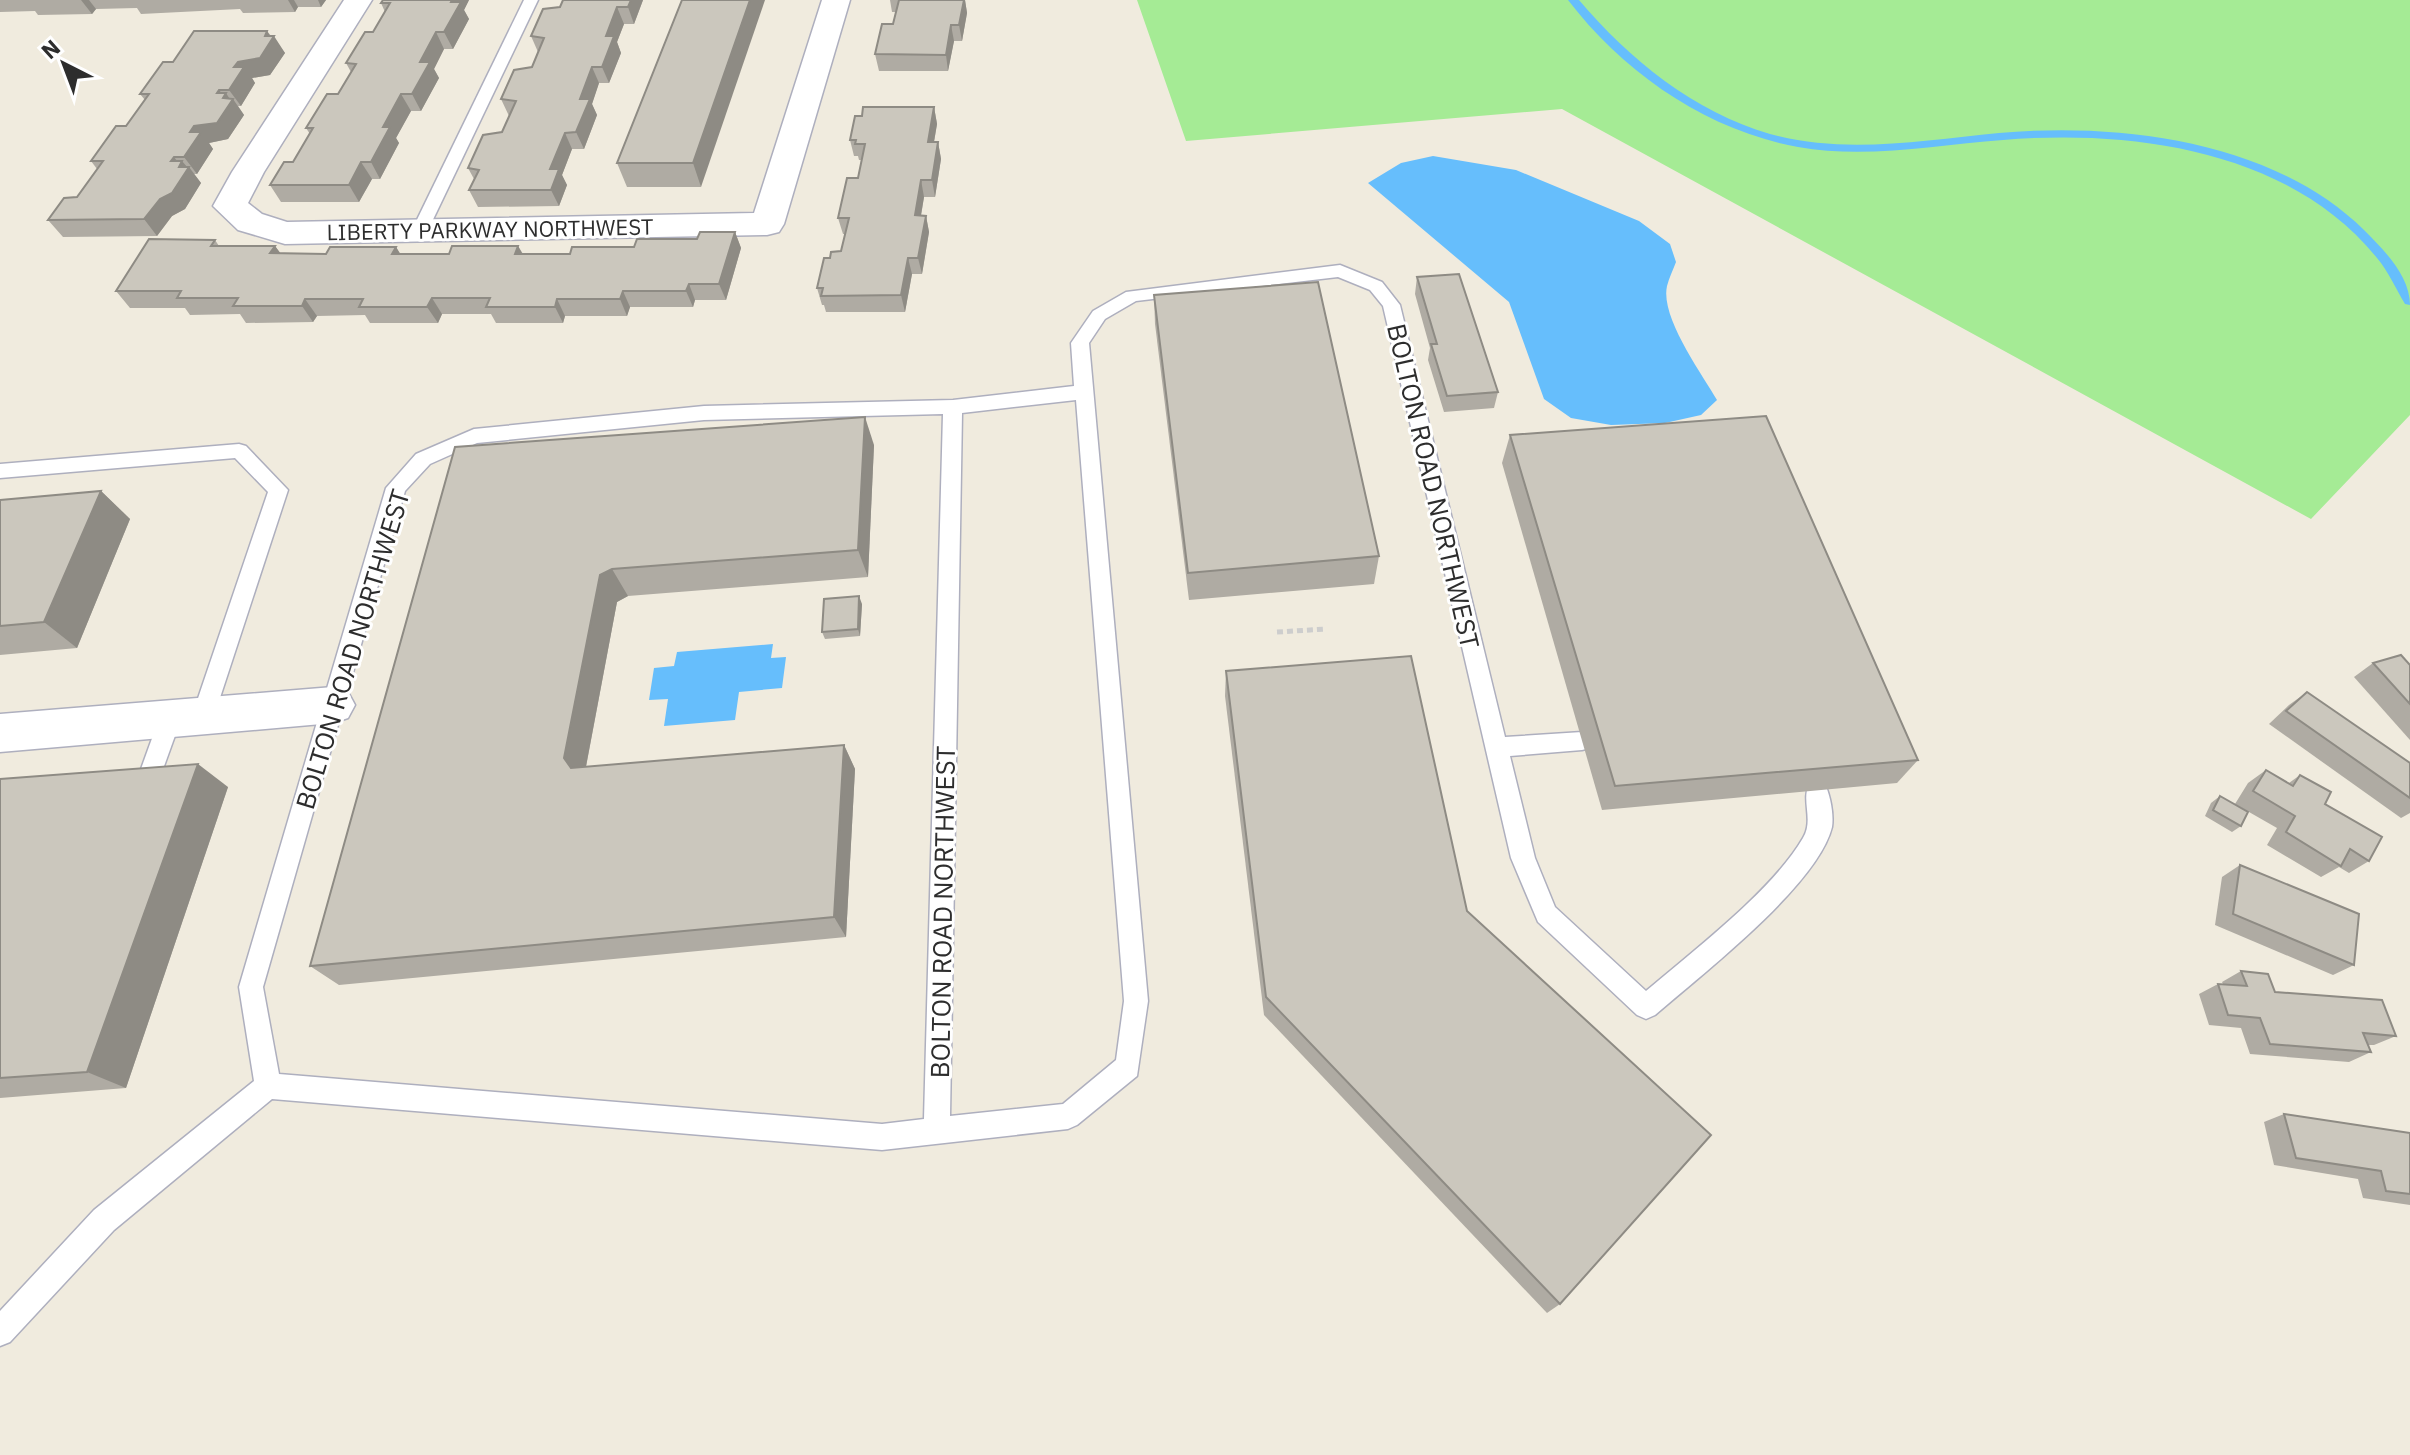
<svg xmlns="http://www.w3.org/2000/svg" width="2410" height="1455" viewBox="0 0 2410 1455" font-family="'IBM Plex Sans',sans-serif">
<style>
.green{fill:#a5eb95}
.water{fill:#66befc}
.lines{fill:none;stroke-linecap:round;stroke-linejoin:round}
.stream{fill:#66befc;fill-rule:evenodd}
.lane-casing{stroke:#aeafbe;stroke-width:3}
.street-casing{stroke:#aeafbe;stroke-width:3}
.path{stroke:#cdcdcd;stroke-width:5;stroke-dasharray:6 4;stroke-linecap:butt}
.lane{fill:#fff;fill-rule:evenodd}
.street{fill:#fff;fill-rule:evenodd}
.wall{fill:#afaba3}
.shaded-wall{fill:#8e8b84}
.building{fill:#cbc7bd;stroke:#8e8b84;stroke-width:2}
.labels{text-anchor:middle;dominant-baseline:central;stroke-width:6;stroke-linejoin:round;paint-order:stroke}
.far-street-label{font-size:22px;fill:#2d2d2d;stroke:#fff}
.street-label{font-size:26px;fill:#2d2d2d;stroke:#fff}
</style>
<rect width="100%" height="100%" fill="#f0ebde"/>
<path class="green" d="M1137,0H2410V415L2311,519L1562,109L1186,141Z"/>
<g class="water">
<path d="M1433,156L1516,170L1639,221L1670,244L1676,262C1673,270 1669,278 1667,286C1660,317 1702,374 1717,400L1701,415L1665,423L1611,425L1571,418L1544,399L1509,302L1368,183L1401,163Z"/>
<path d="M773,644L771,658L786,657L782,688L739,692L735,720L664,726L668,699L649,700L654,668L674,666L677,652Z"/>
</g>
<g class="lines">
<path class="stream" d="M1568,0H1579C1629,59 1694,112 1770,134C1845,155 1924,140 1999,133C2120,122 2274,141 2364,230C2384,250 2410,276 2410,305L2405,304C2396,289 2388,271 2377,258C2290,150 2132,129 2003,140C1936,145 1866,159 1798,147C1706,130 1624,73 1568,0Z"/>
<g class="lane-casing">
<g id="lane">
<path d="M524,0H538L428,230L420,235L414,234L412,230Z"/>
<path d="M1340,265L1382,282L1400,305L1505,737L1582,732L1590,734L1593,741L1590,748L1582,750L1510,756L1535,858L1555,907L1646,991C1693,951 1773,890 1803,838C1814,820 1801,801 1809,784L1817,781L1825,784C1830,795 1834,814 1832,827C1818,885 1701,975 1655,1015L1646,1019L1637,1015L1538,922L1511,858L1383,306L1370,290L1338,277L1136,301L1105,319L1089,343L1148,1001L1137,1076L1077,1125L1068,1129L882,1150L272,1099L114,1230L10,1342L0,1346V1311L94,1210L254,1081L239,987L386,488L416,454L474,429L704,406L953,400L1074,386L1071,343L1093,311L1126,292ZM1076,400L1124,1001L1116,1060L1063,1104L950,1116L962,413ZM943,414L924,1119L882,1124L279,1074L263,987L405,491L430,464L477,443L704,420Z"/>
<path d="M239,444L246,446L288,490L214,716L211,723L203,725L195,723L192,716L268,492L235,458L0,478V464Z"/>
<path d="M170,710L178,712L181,719L154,794L151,801L143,804L135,801L132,794L159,719L162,712Z"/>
</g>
</g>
<g class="street-casing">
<g id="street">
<path d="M344,0H372L264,172L248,203L262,214L287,222L754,213L822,0H850L784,224L779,232L767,235L285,244L238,230L213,206L232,172Z"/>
<path d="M333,687L348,692L355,705L348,718L333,723L0,752V714Z"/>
</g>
</g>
<path class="path" d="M1277,632L1326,629"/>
<use href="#lane" class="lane"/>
<use href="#street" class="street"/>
</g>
<g class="wall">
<path d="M0,0H326L321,7H298L295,12L243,13L240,9L141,14L137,8L96,9L92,14L38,15L35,11L0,12Z"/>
<path d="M383,0H469L464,10L469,19L453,49H444L434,69L439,78L421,111H411L396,138L399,143L380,179H372L359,202H281L270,185L293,162L310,134L306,128L338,94L351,72L346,63L373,32L385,12L381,3Z"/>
<path d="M643,0L634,24H624L617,42L621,53L609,83H599L592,104L597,115L584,149H572L562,175L567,185L559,206L478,207L469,190L474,179L468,168L502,132L509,116L501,99L532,67L538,52L531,36L543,9Z"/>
<path d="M682,0L701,187H627L617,163Z"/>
<path d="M890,0H965L967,13L962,41H954L948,71H879L875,54L893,24L896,12H892Z"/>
<path d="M267,31L285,53L270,75L252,78L255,83L241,106H238L244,115L228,139L209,143L213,149L197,174H194L201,183L185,209L172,216L157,236L63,237L48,220L77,197L97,169L91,161L126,126L145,100L140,94L173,62Z"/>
<path d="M934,107L937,124L934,142H938L941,159L935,197H924L921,216H926L929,232L922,274H912L905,312H826L824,305H822L817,288L830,258L841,251L845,234H843L838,218L858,178L862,160H859L858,156H854L850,140Z"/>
<path d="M735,232L741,248L726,300H695L693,307H630L627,316H565L563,323H496L491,314H442L438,323H370L365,315L317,316L313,322L246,323L240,314L190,315L185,308H130L116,291L215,240L219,246H275L280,253L326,254L396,247L400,254H449L518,246L523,254H570L697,239Z"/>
<path d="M1417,277L1498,392L1494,408L1444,412L1428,360L1430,348L1415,294Z"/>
<path d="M1154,295L1379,556L1374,584L1189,600L1155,324Z"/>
<path d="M1510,435L1918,760L1897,783L1602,810L1502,463Z"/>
<path d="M874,445L868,577L628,596L617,602L586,767L844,745L855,769L846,937L339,985L310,966L455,447Z"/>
<path d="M101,491L130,519L77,648L0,655V500Z"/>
<path d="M862,604L860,636L825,639L822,632Z"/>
<path d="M2373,663L2410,665V740L2354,677Z"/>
<path d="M1226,671L1467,911L1560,1304L1547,1313L1264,1015L1225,696Z"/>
<path d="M2307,692L2410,763V813L2401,818L2269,724L2289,705Z"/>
<path d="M2266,770L2289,783L2300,775L2325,804L2369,861L2349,873L2339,867L2321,877L2267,845L2277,828L2235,804L2248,783Z"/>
<path d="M0,779L228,787L126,1088L0,1098Z"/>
<path d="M2220,796L2241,826L2232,832L2205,816L2211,803Z"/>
<path d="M2240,865L2354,965L2333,975L2215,925L2222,877Z"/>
<path d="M2241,971L2275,992L2396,1036L2374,1045H2367L2371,1052L2349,1062L2250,1054L2241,1028L2209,1025L2199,994L2218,984H2223L2222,982Z"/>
<path d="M2284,1114L2410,1133V1205L2363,1198L2358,1179L2274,1165L2264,1122Z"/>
</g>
<g class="shaded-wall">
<path d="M81,0H89L96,9L92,14Z"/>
<path d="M288,0H294L298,7L295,12Z"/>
<path d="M318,0H326L321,7Z"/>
<path d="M452,0H469L464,10L469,19L453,49L444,32Z"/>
<path d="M631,0H643L634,24L628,7Z"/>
<path d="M750,0H765L701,187L693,163Z"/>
<path d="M964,0H965L967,13L962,41L959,25Z"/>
<path d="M617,7L624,24L617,42L621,53L609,83L602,67L606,36Z"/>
<path d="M951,25L954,41L948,71L946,55Z"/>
<path d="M267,31L272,39L274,36L285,53L270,75L252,78L255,83L241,106L229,90L234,67L265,36Z"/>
<path d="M436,32L444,49L434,69L439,78L421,111L412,94L420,62Z"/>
<path d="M592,67L599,83L592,104L597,115L584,149L576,132L580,99Z"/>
<path d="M219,90L224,96L226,93L231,101L233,99L244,115L228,139L209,143L213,149L197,174L184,157L190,132Z"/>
<path d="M401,94L411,111L396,138L399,143L380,179L371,162L383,127Z"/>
<path d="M934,107L937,124L931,159L928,142Z"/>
<path d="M565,133L572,149L562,175L567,185L559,206L551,190L550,169Z"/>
<path d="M938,142L941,159L935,197L932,180Z"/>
<path d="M174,157L180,165L182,161L188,168L189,167L201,183L185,209L172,216L157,236L144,219Z"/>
<path d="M361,162L372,179L359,202L349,185Z"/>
<path d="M921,180L924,197L918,232L915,215Z"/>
<path d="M926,216L929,232L922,274L918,258Z"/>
<path d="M735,232L741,248L726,300L719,284Z"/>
<path d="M275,246L287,262L270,253Z"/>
<path d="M518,246L527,262L515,254Z"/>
<path d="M396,247L406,263L392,254Z"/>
<path d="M908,258L912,274L905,312L901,295Z"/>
<path d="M689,284L695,300L693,307L686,291Z"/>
<path d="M623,291L630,307L627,316L620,299Z"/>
<path d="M432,298L442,314L438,323L427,307Z"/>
<path d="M305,299L317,316L313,322L302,306Z"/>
<path d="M557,299L565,316L563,323L555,307Z"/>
<path d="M865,417L874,445L868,577L858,550Z"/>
<path d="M101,491L130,519L77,648L44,622Z"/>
<path d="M612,569L628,596L617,602L583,782L564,758L600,575Z"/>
<path d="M859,596L862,604L860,636L858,629Z"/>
<path d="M844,745L855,769L846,937L834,917Z"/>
<path d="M198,764L228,787L126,1088L87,1072Z"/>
</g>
<g class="building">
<path d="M383,0H452L451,2H461L444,32H436L420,62H430L412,94H401L383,127H390L371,162H361L349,185H270L284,162H293L313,128H306L327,94H338L356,64L346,63L365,32H373L390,3H381Z"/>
<path d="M563,0H631L628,7H617L606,36H614L602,67H592L580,99H590L576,132L565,133L550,169H559L551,190H469L479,170L468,168L483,135L502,132L516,101L501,99L514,70L532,67L544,38L531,36L543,9L560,7Z"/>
<path d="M682,0H750L693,163H617Z"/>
<path d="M899,0H964L959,25H951L946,55L875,54L882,24H893Z"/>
<path d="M194,31H267L265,36H274L260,58L238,62L234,67H244L229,90H219L217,93H226L223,98L233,99L217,123L194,126L190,132H201L184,157H174L171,161H182L179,167H189L172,193L160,199L144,219L48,220L64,198L77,197L103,161H91L116,126H126L149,94H140L163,62H173Z"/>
<path d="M863,107H934L928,142H938L932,180H921L915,215L926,216L918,258H908L901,295L821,296L823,288H817L824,258H830L831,252L841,251L849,218H838L847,178H858L865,144H855L856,140H850L855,116H862Z"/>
<path d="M700,232H735L719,284H689L686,291H623L620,299H557L555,307H486L490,298H432L427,307H359L363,299H305L302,306H233L238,298H177L181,291H116L149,239L215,240L211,246H275L270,253L326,254L330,247H396L392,254H449L452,246H518L515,254H570L572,247H634L637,239H697Z"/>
<path d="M1459,274L1498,392L1447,396L1431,344H1437L1417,277Z"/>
<path d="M1318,282L1379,556L1188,573L1154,295Z"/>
<path d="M1766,416L1918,760L1615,786L1510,435Z"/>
<path d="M865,417L858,550L612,569L600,575L564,758L571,768L844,745L834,917L310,966L455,447Z"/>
<path d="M101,491L44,622L0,626V500Z"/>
<path d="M859,596L858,629L822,632L824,599Z"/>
<path d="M2401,655L2410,665V704L2373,663Z"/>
<path d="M1411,656L1467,911L1711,1135L1560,1304L1266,997L1226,671Z"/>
<path d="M2307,692L2410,763V798L2286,711Z"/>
<path d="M198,764L87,1072L0,1078V779Z"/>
<path d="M2266,770L2293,786L2300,775L2331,792L2325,804L2382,837L2369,861L2350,849L2341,866L2286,832L2295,816L2253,791Z"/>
<path d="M2220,796L2248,812L2241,826L2213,810Z"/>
<path d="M2240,865L2359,914L2354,965L2233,914Z"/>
<path d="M2241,971L2268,974L2275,992L2382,1000L2396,1036L2363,1033L2371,1052L2270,1044L2260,1018L2228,1015L2218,984L2247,986Z"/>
<path d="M2284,1114L2410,1133V1194L2386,1191L2381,1171L2296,1158Z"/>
</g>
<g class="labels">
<g class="far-street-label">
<text transform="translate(490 229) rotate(-1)">LIBERTY PARKWAY NORTHWEST</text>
</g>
<g class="street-label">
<text transform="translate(1434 486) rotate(77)">BOLTON ROAD NORTHWEST</text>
<text transform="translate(352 649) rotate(-73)">BOLTON ROAD NORTHWEST</text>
<text transform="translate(942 912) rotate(-89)">BOLTON ROAD NORTHWEST</text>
</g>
</g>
<g transform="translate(64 64) rotate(318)" stroke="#ffffff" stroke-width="6" paint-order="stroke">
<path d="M0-6L14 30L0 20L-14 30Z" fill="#2d2d2d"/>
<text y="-12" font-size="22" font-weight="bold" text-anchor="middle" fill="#2d2d2d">N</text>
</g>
</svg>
